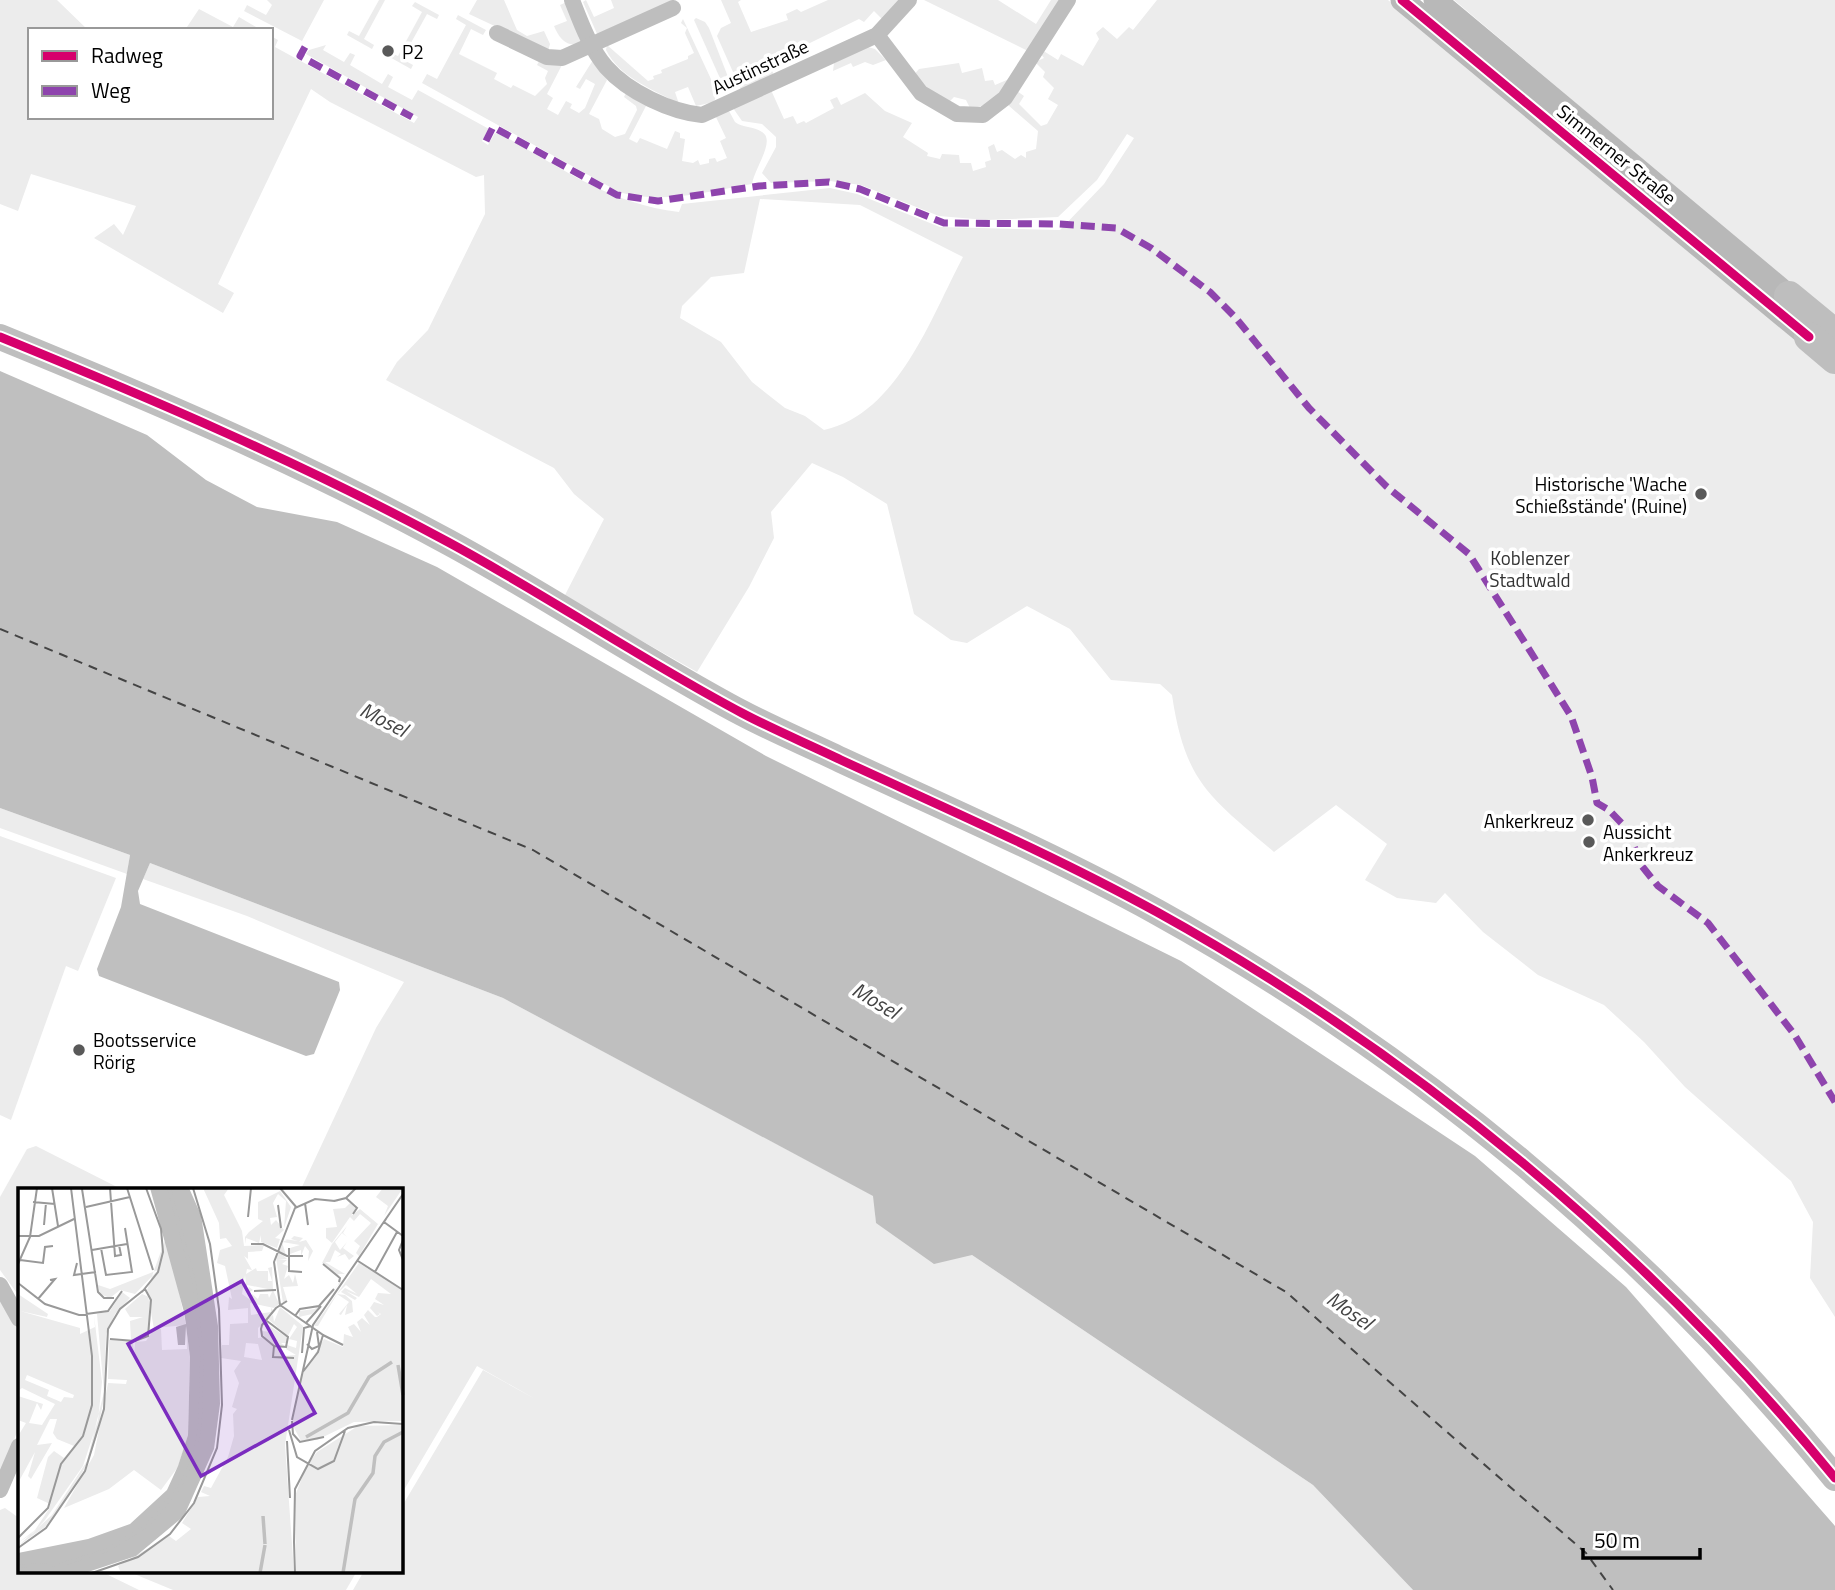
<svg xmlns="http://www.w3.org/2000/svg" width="1835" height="1590" viewBox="0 0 1835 1590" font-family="'Titillium Web',sans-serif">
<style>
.green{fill:#ececec;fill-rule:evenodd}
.water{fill:#bfbfbf}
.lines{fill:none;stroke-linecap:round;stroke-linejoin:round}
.ferry{stroke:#444;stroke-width:2;stroke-dasharray:9 7;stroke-linecap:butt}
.street{stroke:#bebebe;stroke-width:16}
.secondary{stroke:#b8b8b8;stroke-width:23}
.primary{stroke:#bebebe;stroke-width:26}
.highway{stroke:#bebebe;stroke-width:30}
.quiet{stroke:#8e44ad;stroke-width:7;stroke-dasharray:14 7;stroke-linecap:butt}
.cycleway-casing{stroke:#fff;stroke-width:13}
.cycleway{stroke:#d6006c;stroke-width:9}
.poi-dot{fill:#595959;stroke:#fff;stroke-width:2.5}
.labels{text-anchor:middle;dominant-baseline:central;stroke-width:7;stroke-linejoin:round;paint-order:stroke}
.poi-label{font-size:19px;fill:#000;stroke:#fff;text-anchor:start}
.street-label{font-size:19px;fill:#000;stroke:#fff}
.park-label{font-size:19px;fill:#333;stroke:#fff}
.water-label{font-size:21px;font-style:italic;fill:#444;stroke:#fff}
.inset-river{fill:none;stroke:#bfbfbf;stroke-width:3.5}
.inset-road{fill:none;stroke:#999;stroke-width:2}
.view{fill:#7b2cbf;fill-opacity:0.15;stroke:#7b2cbf;stroke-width:3.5}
.inset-edge{fill:none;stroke:#000;stroke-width:3.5}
</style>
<rect width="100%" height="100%" fill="#fff"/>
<g class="green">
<path d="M0,0H57L88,30H30V117H271V36L278,40L275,47L414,123L418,117L306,54L309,50L326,45L323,50L344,62L350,53L355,55L350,65L382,84L388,74L393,77L388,87L412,100L418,90L489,129L482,141L488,145L495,133L504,136C563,169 611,204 679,212L682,204L830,188L857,194L940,227L1060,230L1104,184L1134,138L1127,134L1097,180L1058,217L986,220L939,216L861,185L830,181L771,183L762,173L776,147V137L762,124L742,121L733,108L771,90L784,119L793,116L797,124L804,121L806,123L834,108L830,100L837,97L841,105L865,93L885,111L912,123L903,137L928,153L927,156L940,159L942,154L959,155L960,163H971L973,171L986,167L985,162L991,160L988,147L994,144L997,152L1002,150L1015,159L1021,155L1026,158V152L1036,149L1038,131L1008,105L1017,91L1024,96L1019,104L1041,126L1047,124L1058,105L1048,99L1054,88L1043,77L1045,72L1035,62L1044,58L1040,53L1042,50L1058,60L1061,54L1083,66L1099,39L1096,33L1103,27L1117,39L1129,27L1133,30L1157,0H1388L1835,369V1317L1810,1278L1813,1222L1791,1181L1685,1087L1644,1042L1604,1005L1538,975L1483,932L1445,893L1436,903L1397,898L1365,880L1387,844L1336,805L1274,852C1210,797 1185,783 1172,695L1160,684L1111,680L1070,629L1027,606L967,643L951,640L914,614L887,504L843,477L812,463L771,512L774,538L749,587L697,672L564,597L604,519L574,494L554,468L386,380L397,362L428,330L485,214L484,175L476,177L330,102L311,89L218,284L234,293L223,313L94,238L114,224L123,235L136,206L31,174L18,211L0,204ZM760,199L860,205L963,257C931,317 898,414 824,430L805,416L785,408L752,382L721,342L680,318L682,306L711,277L744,273Z"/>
<path d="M267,0H324L302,41L244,11L247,5L266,15L272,5Z"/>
<path d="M379,0H385L364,39L374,45L372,49L347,35L349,31L359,36Z"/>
<path d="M477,0H504L517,30L527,36L544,31L550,44L548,51L469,14Z"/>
<path d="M586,0L594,17L614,8L611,0H673L598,36L583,2Z"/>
<path d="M721,0H741L738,2L751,32L788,20L786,14L797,9L801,12L828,0H900L882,19L874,11L864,22L859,19L769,63L774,75L741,90L717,36L721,28L731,23Z"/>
<path d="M924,0H998L1036,24L1051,0H1059L1028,51Z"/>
<path d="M1454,0H1835V318L1815,305Z"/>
<path d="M569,1L584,37L580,44C566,47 559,38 554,26L567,21L560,5Z"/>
<path d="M415,2L439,15L437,19L427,14L402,59L413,65L411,69L386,55L388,52L398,56L422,12L412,6Z"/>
<path d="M199,9L233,27L239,17L261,30H185Z"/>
<path d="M458,15L486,30L483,35L471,29L459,54L497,73L494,79L511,88L513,85L535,96L547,84L545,78L548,71L537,65L540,59L563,63L547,94L553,98L547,109L558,115L566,101L572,104L570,108L579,113L585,108L595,84L586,79L580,89L576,87L593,60L607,80L589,114L599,119L602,129L615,137L625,134L637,110L636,106L624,97L626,93L647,104L629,139L637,143L640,138L667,149L675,131L680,133V138L685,139L682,161L693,163L698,160L700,165L709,163V159L715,158L717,162L727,158L720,141L726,138L715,115L729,111L735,122C743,128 753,126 762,132C776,140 755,167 752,184C708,191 663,205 619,192L422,83L427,74L437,79L466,25L456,19Z"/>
<path d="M696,18L705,22L709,28L730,82L723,85L694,20Z"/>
<path d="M683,19L717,92L714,102L696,106L688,87L675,92L679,104C653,89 620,78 606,50L607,45L648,81L654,79L653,76L662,73L661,70L688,59V56L694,53L685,33L687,28L681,23Z"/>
<path d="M868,47L875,49L886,60L873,65L865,62L853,67L851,63L833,71L834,63Z"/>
<path d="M959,63L962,73L982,68L985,81L993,80L995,85L1009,79C1000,98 991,106 970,108L966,100L954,97L949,102L927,91L913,76L919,69Z"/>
<path d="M0,808L130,855L127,874L0,828Z"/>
<path d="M0,836L116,878L78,971L66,966L11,1120L0,1115Z"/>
<path d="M150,863L503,998L874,1196L876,1223L972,1255L1313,1485L1413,1590H353L364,1571H401V1508L483,1370L537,1400L477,1366L401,1495V1189H301L376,1028L404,982L247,916L143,879Z"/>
<path d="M36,1146L121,1189H19V1296L0,1270V1197L27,1149Z"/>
<path d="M0,1295L14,1319L19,1339V1427L0,1476Z"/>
<path d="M5,1508L19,1518V1571H100L139,1590H0V1510Z"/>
<path d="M127,1571H357L346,1590H173Z"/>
</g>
<path class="water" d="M0,371L147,435L206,480L257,507L337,522L437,567L766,756L1181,961L1475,1156L1626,1287L1835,1526V1590H1413L1313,1485L972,1255L934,1264L876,1223L873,1196L503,998L150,863L138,891L140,904L339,982L340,990L314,1054L306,1056L99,976L97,969L121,907L130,855L0,808Z"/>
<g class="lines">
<path class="ferry" d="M0,629L533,850L1286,1292L1586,1553L1613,1590"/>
<g class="street">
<path d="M572,0C581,23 590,48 606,67C628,92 671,112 702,115L877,35L909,0"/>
<path d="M497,33L547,57L562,58L673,8"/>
<path d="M877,35L921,93L957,114L983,115L1005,98L1068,0"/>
<path d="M0,1285L19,1319"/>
<path d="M0,1490L19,1446"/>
</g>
<g class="secondary">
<path d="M1402,0L1809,337"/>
<path d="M1435,0L1789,296"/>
</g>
<path class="primary" d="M0,337C152,399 304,464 448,542C548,596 642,660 742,713C774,730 808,744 841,760C947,809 1055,856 1157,912C1415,1055 1649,1250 1835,1478"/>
<g class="highway">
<path d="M1789,296L1835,334"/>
<path d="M1809,337L1835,359"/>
</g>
<g class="quiet">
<path d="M305,47L300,56L412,117"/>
<path d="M486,141L493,127L617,195L658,201L759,186L829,182L860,189L944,223L1059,224L1116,228L1151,248L1210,292L1235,317L1309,408L1386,486L1469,554L1571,716L1592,777L1597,803L1609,810L1628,830L1641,865L1658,886L1708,923L1794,1034L1835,1102"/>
</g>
<g class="cycleway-casing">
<g id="cycleway">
<path d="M1402,0L1809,337"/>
<path d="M0,337C152,399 304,464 448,542C548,596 642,660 742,713C774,730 808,744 841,760C947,809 1055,856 1157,912C1415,1055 1649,1250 1835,1478"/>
</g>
</g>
<use href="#cycleway" class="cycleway"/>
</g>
<g class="poi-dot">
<circle cx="388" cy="51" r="7"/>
<circle cx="1701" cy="494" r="7"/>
<circle cx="1588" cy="820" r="7"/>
<circle cx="1589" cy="842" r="7"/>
<circle cx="79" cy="1050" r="7"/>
</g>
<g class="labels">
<g class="poi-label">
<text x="402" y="51">P2</text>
<text x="1687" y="483" text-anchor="end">Historische 'Wache<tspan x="1687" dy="22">Schießstände' (Ruine)</tspan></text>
<text x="1574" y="820" text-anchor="end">Ankerkreuz</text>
<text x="1603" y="831">Aussicht<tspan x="1603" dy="22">Ankerkreuz</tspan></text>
<text x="93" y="1039">Bootsservice<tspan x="93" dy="22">Rörig</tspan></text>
</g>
<g class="street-label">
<text transform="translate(760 66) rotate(-25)">Austinstraße</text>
<text transform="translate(1617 154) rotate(39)">Simmerner Straße</text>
</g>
<g class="park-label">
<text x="1530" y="557">Koblenzer<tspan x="1530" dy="22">Stadtwald</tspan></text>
</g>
<g class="water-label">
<text transform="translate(384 719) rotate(27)">Mosel</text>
<text transform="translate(876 1000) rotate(31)">Mosel</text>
<text transform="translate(1350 1310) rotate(35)">Mosel</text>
</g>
</g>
<g transform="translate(18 1188)">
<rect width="385" height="385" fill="#fff"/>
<path d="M185,0H211L206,7L224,43L226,58L246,57L244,63L230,64V71L226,68L234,82L229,81L228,86L238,80L239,83H250V93H254L250,80L254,79L255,102L229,97V104L231,99L235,102L229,106L227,87L224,106L234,113V106L240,111L242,106H250L251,110L255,102L261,116L256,120L232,115L233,127L253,124V120L255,122L250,131L255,127L256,134L262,119L285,138L267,257L276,385H103L100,378L151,348L158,353L173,341L164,335L180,309L192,308L183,304L186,298L193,300L210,269L216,248L215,226L219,221L214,219L221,195L216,183L223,173L203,170L204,157H211L212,136L230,135V120L210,122L211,109L214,111L207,78L199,75L202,62L214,58L208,50L202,51L201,35ZM250,131L270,148L276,136L279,139L271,151L279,153L278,160L269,157L268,161L278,167L264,168L262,159L267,158L263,155H269L270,150L247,135L253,144L244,143V139V146L247,149L240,150V140ZM228,155L240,156L244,172L226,169ZM365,0H385L366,28L370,18L358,9ZM262,3L273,19L266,40L268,13L260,6L255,15L259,29L252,30L253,37L258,32L266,42L257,50L262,51L259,60L243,54V47L241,55L228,50L227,56V49L231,44L245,33L240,31V14ZM332,15L338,21L333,28L342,21L360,36L341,68L338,65L342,58L336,53L353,35L342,26L336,33L332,29L314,55L308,50V40L319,39L315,21L327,20ZM142,37L151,58L168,137L136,140L143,141L144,162L169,161L168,138L172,169L170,247L160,279L143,302L116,282L91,301L46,320L76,267L90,195L108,196L109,192L90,191L91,152L115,153L116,166L117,154L128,153L136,141L129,102L147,52ZM329,38L325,45L329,49L324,45L317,54L322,62L329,54L325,60L336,68L331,72L327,66L319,69L323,66L317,62L312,74H307L327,86H320L323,94L294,126L281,129V123L297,121L320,97L322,91L304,75L314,56ZM276,48L285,50L281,54L288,52L295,63L290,73L291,63L287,58L283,68V62L272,66V60L282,57L264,54L268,67L263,65L269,71L260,72H269L264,76L270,78L266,91L271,87L275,95L277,86L280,98L265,99L269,112L265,115L258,69L264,54L269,52L266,51L280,53L273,51ZM341,75L385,103V233L336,234L299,252L283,253L274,236L283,189L306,151L325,159L326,146L335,149L330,139L336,136L343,144L339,134L344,130L352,137L346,127L350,122L357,129H359L363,126L359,124L362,126L359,128L352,120L356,114L366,117L357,111L360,105L373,106L353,91L341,109L328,103L339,110L337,112L323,104L327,100L339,106L328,97L319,106L327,107L334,113L335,124L327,127L329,117L323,127L321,126L331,114L319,106L300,138H296ZM140,82L117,106L102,102L92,110L82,106L80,97L92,101ZM104,104L112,110L97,126L88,146L86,210L78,251L70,274L54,303L27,339L0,358L34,327L69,273L86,204L79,126L92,123ZM0,106L30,126L29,129L2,123L62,140V146L77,139L76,127L84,194L80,232L65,278L27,332L15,345L0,355L17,342L31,321L32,316L19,310L30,269L36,263L46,270L56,258L39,251L35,245L39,231H32L19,257L34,255L13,291L10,288L17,264L0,295V248L8,235L0,232V208L25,216L23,222L19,215L11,235L24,237L37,216L4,200L0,203ZM9,187L56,207L55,210L46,209L43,214L29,208L31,202L7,192ZM124,106L131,109L132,141L126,150L113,152L112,133L125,129H112L107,121ZM385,237V385H278L277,308L289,277L299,264L340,238Z" fill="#ececec" fill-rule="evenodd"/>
<path d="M132,0H171L183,27L200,138L202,216L196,261L166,328L118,368L67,385H0V365L70,351L112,336L149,302L160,278L170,247L172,169L168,138L167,157H160L158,139L168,136L166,124Z" fill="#bfbfbf"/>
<path class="inset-river" d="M380,177L385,207M288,249L330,225L351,189L374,174M245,328L247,356M0,378L42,377L90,362L129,338L161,300L176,269L182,237L184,165L176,93L151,0M242,385L247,357M325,385L337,311L355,285L357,268L366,254L385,244"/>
<path class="inset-road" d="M34,0L40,38M92,0L97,68L103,67L101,57M109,0L135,82M262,0L279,20M64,1L80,104L86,110H96M328,10L339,20L335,26M316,13L328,10L338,0M15,14L37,16M287,15L290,37M260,17L263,40M68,19L112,9M230,29L233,0M368,31L366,34L385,48M26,37L28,15M0,48H21L56,31M385,52L381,62L385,72M233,56H245L269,68H285M83,60L88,87L114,84L107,40M271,60V83L284,84M74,62L109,56M2,72L25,75L27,59L35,58M340,73L385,102M59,75L56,87L78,84M0,76L12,49L19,0M305,76L322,90L321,94M357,84L379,44M0,95L27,116L61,127L90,123L104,103M236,103L258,102M124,104L140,84L145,64L143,41L128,0M20,111L37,91L32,92M277,128L282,121L301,118L316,101M249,133L270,149L268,159L256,158L244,148L243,141L244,137L258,120L269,113M288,135L303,118M305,147L325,157M92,151L117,153L130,148L133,112L127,101M289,156L294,161L301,158L299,144M256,158L255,169L276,170M284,165L286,140L293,138M284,185L300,164L305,147L262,117L256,74L277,20L297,11L317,13M274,232L295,137L385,6M274,233L275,246L282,254L306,249M271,242L279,269L300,281L316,273L327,243M269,253L272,310M0,350L30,320L43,276L65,248L74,217V168L53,0M276,354L277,385M276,354L277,301L297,263L330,240L356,234L385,236M0,360L28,340L67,283L86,221L90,141L102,121L127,101M74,385L120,369L152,346L176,315L199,260L204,217L201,121L192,56L175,0"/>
<path class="view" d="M224,93L297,225L183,288L110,156Z"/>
<rect width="385" height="385" class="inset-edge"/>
</g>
<rect x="28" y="28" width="245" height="91" fill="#ffffff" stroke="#999999" stroke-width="2"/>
<rect x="42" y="51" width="35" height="10" fill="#d6006c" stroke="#999999" stroke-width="2"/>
<text x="91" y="63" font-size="21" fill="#000000">Radweg</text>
<rect x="42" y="86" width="35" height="10" fill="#8e44ad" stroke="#999999" stroke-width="2"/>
<text x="91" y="98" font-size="21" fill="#000000">Weg</text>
<path d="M1583 1548v10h117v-10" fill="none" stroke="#000000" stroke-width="3.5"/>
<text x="1594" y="1548" font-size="21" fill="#000000" stroke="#ffffff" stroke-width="5" paint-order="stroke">50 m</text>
</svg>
